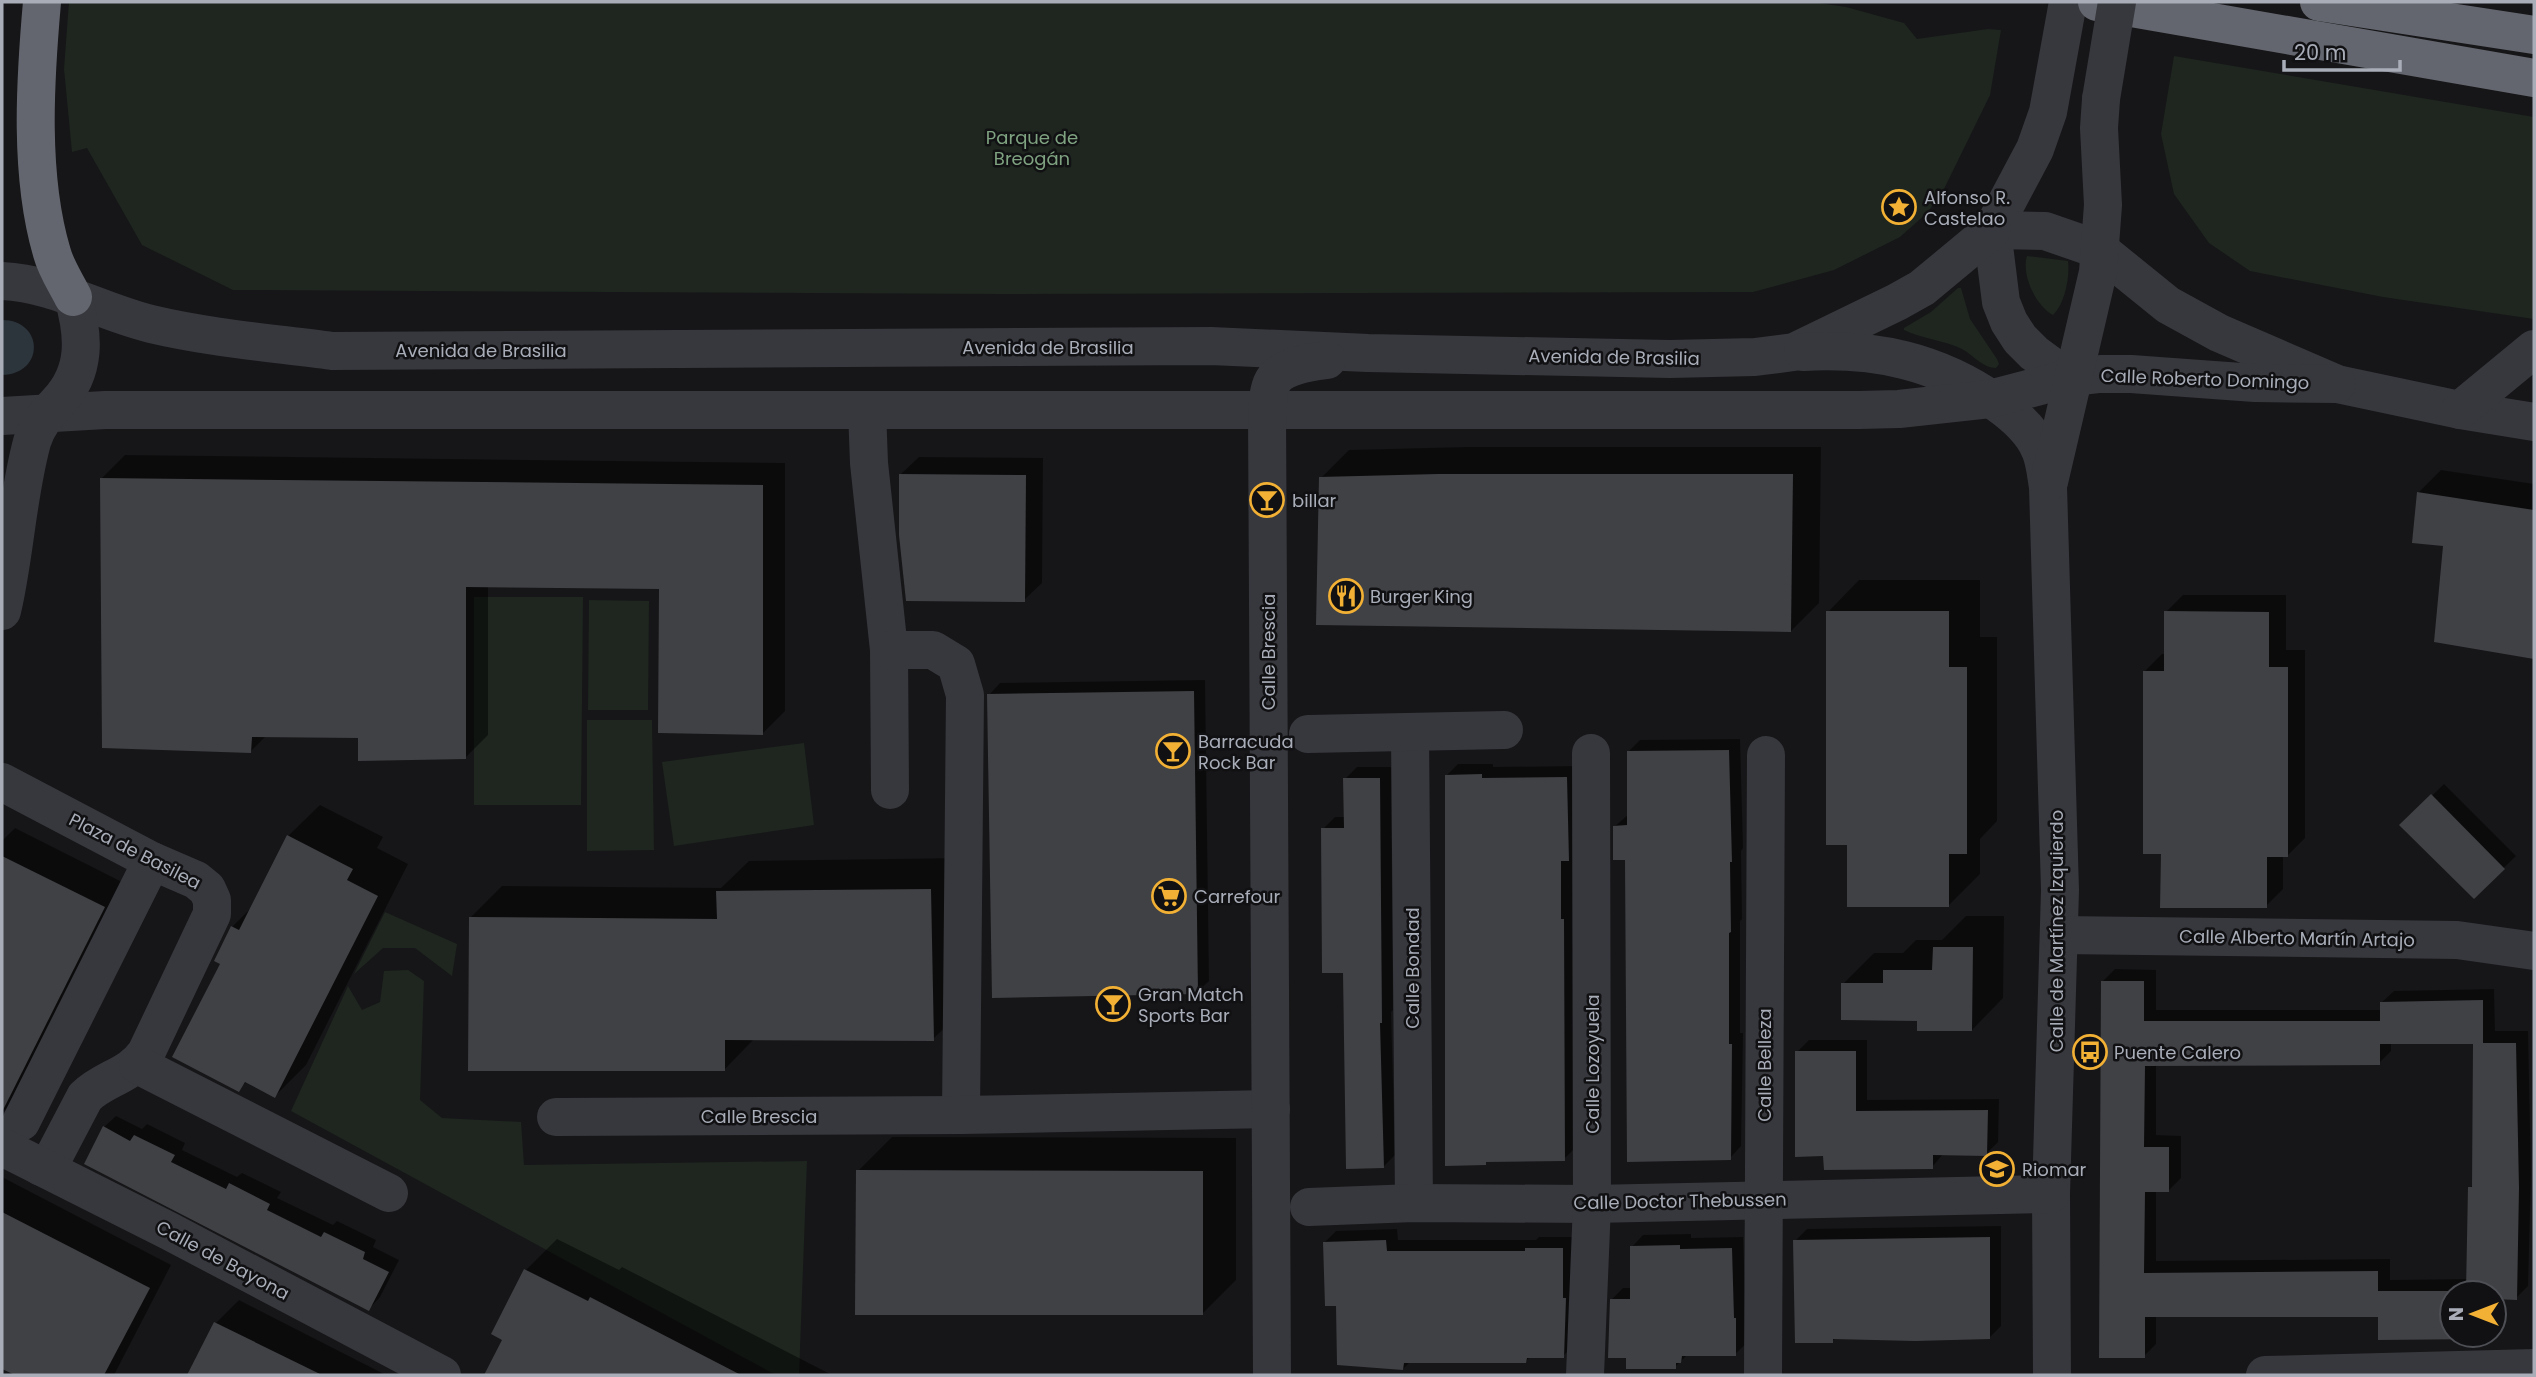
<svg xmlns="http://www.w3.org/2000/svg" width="2536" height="1377" viewBox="0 0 2536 1377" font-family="Poppins,sans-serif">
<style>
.green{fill:#1e261f}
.water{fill:#2c353c}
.shadow{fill:#0007;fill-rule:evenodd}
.building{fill:#404145;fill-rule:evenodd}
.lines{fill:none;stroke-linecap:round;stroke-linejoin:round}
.minor{stroke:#37383d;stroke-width:38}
.highway{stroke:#63666e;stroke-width:38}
.minor-bridge{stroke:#37383d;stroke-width:38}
.labels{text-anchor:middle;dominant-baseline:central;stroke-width:5;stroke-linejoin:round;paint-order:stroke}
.park-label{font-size:18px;fill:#7fa381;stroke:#111113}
.poi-label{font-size:18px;fill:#a8adb8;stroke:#111113;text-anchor:start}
.street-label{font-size:18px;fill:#a8adb8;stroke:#111113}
</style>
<rect width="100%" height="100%" fill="#161618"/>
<g class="green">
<path d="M69,2H1812L1846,7L1904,23L1917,39L1988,29L2001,30L1990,95L1942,193L1927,213L1900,237L1834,270L1753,292L998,294L233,290L142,245L87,148L72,152L64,69Z"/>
<path d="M2174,56L2534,117V319L2383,297L2250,271L2209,243L2174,194L2161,134Z"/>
<path d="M2027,256L2068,261C2070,277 2065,303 2053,315C2036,307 2021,274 2027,256Z"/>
<path d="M1958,288H1961L1970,319L1997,359L1999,364L1996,368C1983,368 1973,355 1962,349C1944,340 1922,339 1904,330V328L1931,312Z"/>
<path d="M474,597H583L581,805H474Z"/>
<path d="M589,600L649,601L648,710H588Z"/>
<path d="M587,720H652L654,850L587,851Z"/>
<path d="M804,743L814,825L674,846L662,762Z"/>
<path d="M385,912L457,944L452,976L415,948H383L354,974Z"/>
<path d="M408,970L424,981L420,1100L442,1118L521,1122L524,1165L807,1161L799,1375H776L291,1111L348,986L362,1010L380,1002L384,971Z"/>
</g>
<path class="water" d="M2,320C44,320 45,374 2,375Z"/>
<g class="shadow">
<path d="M1467,447H1821L1819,603L1791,631L1321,478L1349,450Z"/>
<path d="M125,455L785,463V711L763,733L661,588L488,586V735L465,758L360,736L267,735L250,752L102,478Z"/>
<path d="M919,457L1043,458L1042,583L1024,600L901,474Z"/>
<path d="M2441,470L2534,484V657L2436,641L2445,545L2418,493Z"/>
<path d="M1859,580H1980V637H1997V821L1980,839V874L1949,905L1849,843L1828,612Z"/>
<path d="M2183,595H2286V650H2305V838L2287,856H2283V889L2266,906L2163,852L2145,671L2162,654H2166V612Z"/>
<path d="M1205,680L1209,981L1197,992L989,695L1000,683Z"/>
<path d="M1740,739L1743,848L1741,851L1742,919L1740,921V1033H1743L1741,1146L1730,1158L1615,826L1628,815V752L1640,740Z"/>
<path d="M1458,764H1493V767L1578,766L1576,1147L1564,1159L1489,1160L1485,1163L1446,776Z"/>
<path d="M1357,767H1391L1393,1010L1391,1012L1395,1155L1383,1167L1345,972L1323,829L1335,817H1345V779Z"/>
<path d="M2444,784L2516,856L2474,897L2402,825Z"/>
<path d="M320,805L383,837L377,848L408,864L306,1065L275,1096L247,1081L239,1089L223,963L232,927L253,906L288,836Z"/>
<path d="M15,828L126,884L23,1092L2,1113V841Z"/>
<path d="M962,858L965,1008L933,1039L755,1038L724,1070L471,917L502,886L721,888L749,861Z"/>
<path d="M1966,916H2004L2003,998L1972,1030L1918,1019L1843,984L1874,953H1903L1916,940H1942Z"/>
<path d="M2115,969L2156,970V1010H2381V1003L2394,991L2494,989L2495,1031H2528L2531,1175L2528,1286L2516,1298H2495L2494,1326V1293H2452V1335H2485L2483,1337L2380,1338V1316L2156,1315V1344L2144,1356L2102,982ZM2391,1042H2475L2474,1184L2470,1188L2468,1279L2390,1280V1259L2156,1261V1190H2169L2181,1178V1136L2156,1135V1064L2379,1063L2391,1051Z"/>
<path d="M1809,1040H1867V1100L1999,1099L1998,1142L1986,1154L1944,1153L1932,1167L1825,1155L1797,1052Z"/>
<path d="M116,1116L142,1129L147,1124L185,1143L182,1150L237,1177L242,1173L281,1192L277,1198L333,1225L337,1221L376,1240L373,1247L399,1260L380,1297L369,1309L104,1127Z"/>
<path d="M892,1137L1236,1138V1280L1202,1314L858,1171Z"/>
<path d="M2,1177L171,1265L114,1375H19L2,1367Z"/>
<path d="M2001,1226V1326L1990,1337L1836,1338L1832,1341L1795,1241L1807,1229Z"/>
<path d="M1397,1229L1398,1240H1536L1539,1237H1573L1575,1344L1563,1356H1531L1526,1361H1411L1403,1369L1338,1304L1324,1243L1336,1231Z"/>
<path d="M1691,1234V1238L1743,1237L1747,1343L1735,1354L1687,1355L1675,1367L1628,1356L1612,1299L1623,1288H1632V1247L1643,1235Z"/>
<path d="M557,1239L619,1270L622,1267L832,1375H498L489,1371L504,1339L526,1270Z"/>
<path d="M239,1300L386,1375H189L216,1323Z"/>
</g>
<g class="building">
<path d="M899,474L1026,475L1025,602L906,601L899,535Z"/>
<path d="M1438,474H1793L1791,632L1316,625L1319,477Z"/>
<path d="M100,478L763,485V735L658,733L659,589L466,587V759L358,761V738L252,737L251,753L102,748Z"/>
<path d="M2417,492L2534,510V659L2434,642L2443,546L2412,543Z"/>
<path d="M1826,611H1949V667H1967V854H1949V907H1847V845H1826Z"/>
<path d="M2164,611L2269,612V667H2288V857H2267V908H2160L2161,854H2143V671H2164Z"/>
<path d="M1194,691L1198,994L992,998L987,694Z"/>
<path d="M1729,750L1732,862H1730L1731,932L1729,933V1044H1732L1731,1160L1627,1162L1625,860H1613V826L1627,825V751Z"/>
<path d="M1482,774V778L1567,777L1569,861H1561V919H1564L1565,1161L1486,1162V1165L1445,1166V775Z"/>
<path d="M1343,778H1380L1382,1023H1380L1384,1168L1346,1169L1343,973H1322L1321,828H1344Z"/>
<path d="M2431,794L2505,869L2474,899L2399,825Z"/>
<path d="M287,835L353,869L347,880L378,896L275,1098L245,1082L239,1092L172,1057L220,964L214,961L231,926L239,930Z"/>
<path d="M2,856L105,907L2,1112Z"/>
<path d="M931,889L934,1041L725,1040V1071H468L469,917L717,919L716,891Z"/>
<path d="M1933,947H1973L1972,1031H1917V1021L1841,1020V983H1883V970H1932Z"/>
<path d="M2101,981H2144V1021H2380V1002L2483,1000V1043H2516L2519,1188L2517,1300L2494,1299V1293H2452V1335H2483V1339L2378,1340V1317H2145V1358H2099ZM2380,1044H2473L2472,1187H2468L2466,1291H2378V1271L2144,1273L2145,1192H2169V1147H2144L2145,1066L2380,1065Z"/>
<path d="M1795,1051H1856V1111L1988,1110L1987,1156L1933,1155V1169L1824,1170L1823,1156L1795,1157Z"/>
<path d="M103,1126L130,1141L134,1135L175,1155L171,1162L226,1189L229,1183L270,1204L267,1210L321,1237L324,1232L365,1252L363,1259L389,1272L369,1311L84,1164Z"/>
<path d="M856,1170L1203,1171V1315H855Z"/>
<path d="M2,1212L150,1288L104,1375H15L2,1369Z"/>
<path d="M1990,1237V1339L1915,1341L1833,1339V1343H1795L1793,1240Z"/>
<path d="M1386,1240L1387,1251H1525V1248H1563V1298H1566L1564,1358H1527L1526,1363H1404L1403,1370L1337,1365L1336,1306H1325L1323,1242Z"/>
<path d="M1680,1245V1249L1732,1248L1734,1318H1736V1356H1682L1681,1363H1676V1369H1626V1358H1608L1610,1299H1630V1246Z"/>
<path d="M524,1269L588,1301L590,1297L741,1375H484L502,1340L491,1334Z"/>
<path d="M214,1322L322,1375H187Z"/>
</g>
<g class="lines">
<g class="minor">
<path d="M2068,2L2048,112L2035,149L1992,230L2001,302L2009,322L2020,339L2034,353L2053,367L2074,377"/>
<path d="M1992,230L2045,231L2100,250L2168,305L2219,333L2337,384L2460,410L2534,422"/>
<path d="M2,281C54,283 101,312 151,324C210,338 272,343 332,351L1211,346L1368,353L1670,359L1755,357L1794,352L1897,302L1922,288L1992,230"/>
<path d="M1803,352C1876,348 1937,361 1997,403C2014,415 2032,430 2040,450C2045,461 2046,476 2048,487L2060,890L2051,1194L2052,1375"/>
<path d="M867,410L869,463L889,650L890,790"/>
<path d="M2460,410L2534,349"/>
<path d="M2,416L105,410H1859L1899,409L1990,399L2074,377L2100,374H2131L2255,383L2337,384"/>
<path d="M2049,482L2098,272L2103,205L2099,128L2101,99"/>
<path d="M2,611C15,556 17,497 32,442C37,425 46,415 58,402C87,371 84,335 73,297"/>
<path d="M889,650H933L956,664L965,695L961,1115"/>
<path d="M1410,733L1414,1203"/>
<path d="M1308,734L1504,730"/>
<path d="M2,782L152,861L196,880L207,889L212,900V914L146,1053C129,1077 104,1078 85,1097L53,1158L41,1167"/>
<path d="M2060,935L2457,940L2534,951"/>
<path d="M138,1065L389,1193"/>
<path d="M556,1117L961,1115L1271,1109"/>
<path d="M21,1122L152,861"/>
<path d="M2,1147L169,1231L442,1375"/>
<path d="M1309,1207L1414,1203L1592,1204L2051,1194"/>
<path d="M1272,1375L1267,411C1268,401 1268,387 1275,378C1286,365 1312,362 1327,360"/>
<path d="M1585,1375L1592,1204L1591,753"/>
<path d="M1763,1375L1766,755"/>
<path d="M2265,1375L2534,1368"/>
</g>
<g class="highway">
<path d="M42,2C35,81 29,176 52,253C56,268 66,283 73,297"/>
<path d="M2097,2L2534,78"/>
<path d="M2319,2L2534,35"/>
</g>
<path class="minor-bridge" d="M2101,99L2117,2"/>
</g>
<defs>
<g id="sight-ring" transform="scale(1.75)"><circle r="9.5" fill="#111113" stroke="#f2b134" stroke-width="1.5"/><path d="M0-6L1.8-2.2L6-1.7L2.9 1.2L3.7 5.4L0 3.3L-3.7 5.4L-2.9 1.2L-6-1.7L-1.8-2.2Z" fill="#f2b134"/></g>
<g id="bar-ring" transform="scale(1.75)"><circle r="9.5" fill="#111113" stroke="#f2b134" stroke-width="1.5"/><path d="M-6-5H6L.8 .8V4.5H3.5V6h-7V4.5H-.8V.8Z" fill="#f2b134"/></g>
<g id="restaurant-ring" transform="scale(1.75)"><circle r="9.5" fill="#111113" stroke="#f2b134" stroke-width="1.5"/><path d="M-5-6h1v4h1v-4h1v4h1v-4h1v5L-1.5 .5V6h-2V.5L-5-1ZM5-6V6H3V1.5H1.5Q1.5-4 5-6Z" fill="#f2b134"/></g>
<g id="supermarket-ring" transform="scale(1.75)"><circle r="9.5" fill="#111113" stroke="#f2b134" stroke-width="1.5"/><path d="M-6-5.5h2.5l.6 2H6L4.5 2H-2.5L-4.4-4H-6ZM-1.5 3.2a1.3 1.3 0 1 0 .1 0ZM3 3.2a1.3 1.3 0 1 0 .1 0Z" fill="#f2b134"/></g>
<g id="bus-ring" transform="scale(1.75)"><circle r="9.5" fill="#111113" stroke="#f2b134" stroke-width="1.5"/><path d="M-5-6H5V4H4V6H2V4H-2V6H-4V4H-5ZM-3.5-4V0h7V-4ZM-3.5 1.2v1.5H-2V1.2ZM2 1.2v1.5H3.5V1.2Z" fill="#f2b134"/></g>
<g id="school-ring" transform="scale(1.75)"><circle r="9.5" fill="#111113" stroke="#f2b134" stroke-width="1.5"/><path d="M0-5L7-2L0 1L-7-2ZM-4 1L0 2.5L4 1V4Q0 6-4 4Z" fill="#f2b134"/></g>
</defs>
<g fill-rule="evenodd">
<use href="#sight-ring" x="1899" y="207"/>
<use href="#bar-ring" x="1267" y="500"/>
<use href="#restaurant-ring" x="1346" y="596"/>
<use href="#bar-ring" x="1173" y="751"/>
<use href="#supermarket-ring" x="1169" y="896"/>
<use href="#bar-ring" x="1113" y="1004"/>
<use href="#bus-ring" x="2090" y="1052"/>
<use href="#school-ring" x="1997" y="1169"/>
</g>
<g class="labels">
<g class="park-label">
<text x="1032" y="137">Parque de<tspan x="1032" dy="21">Breogán</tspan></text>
</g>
<g class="poi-label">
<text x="1924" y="197">Alfonso R.<tspan x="1924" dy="21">Castelao</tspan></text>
<text x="1292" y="500">billar</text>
<text x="1370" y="596">Burger King</text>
<text x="1198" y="741">Barracuda<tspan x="1198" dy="21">Rock Bar</tspan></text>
<text x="1194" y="896">Carrefour</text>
<text x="1138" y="994">Gran Match<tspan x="1138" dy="21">Sports Bar</tspan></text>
<text x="2114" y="1052">Puente Calero</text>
<text x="2022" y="1169">Riomar</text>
</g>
<g class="street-label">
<text x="1048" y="347">Avenida de Brasilia</text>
<text x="481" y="350">Avenida de Brasilia</text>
<text transform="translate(1614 357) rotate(1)">Avenida de Brasilia</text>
<text transform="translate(2205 379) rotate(2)">Calle Roberto Domingo</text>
<text transform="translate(1268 652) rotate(-90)">Calle Brescia</text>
<text transform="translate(135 851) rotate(27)">Plaza de Basilea</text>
<text transform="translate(2056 931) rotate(-90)">Calle de Martínez Izquierdo</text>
<text transform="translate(2297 938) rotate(1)">Calle Alberto Martín Artajo</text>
<text transform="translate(1412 968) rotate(-90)">Calle Bondad</text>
<text transform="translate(1592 1064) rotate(-90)">Calle Lozoyuela</text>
<text transform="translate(1764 1065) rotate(-90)">Calle Belleza</text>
<text x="759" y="1116">Calle Brescia</text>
<text transform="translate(1680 1201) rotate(-1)">Calle Doctor Thebussen</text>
<text transform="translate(223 1260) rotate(28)">Calle de Bayona</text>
</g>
</g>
<rect width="2536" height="1377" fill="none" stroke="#a8adb8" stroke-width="7"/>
<g transform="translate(2473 1314) rotate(270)"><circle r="33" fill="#111113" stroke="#4d4f55" stroke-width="2"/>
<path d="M0-5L12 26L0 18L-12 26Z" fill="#f2b134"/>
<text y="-10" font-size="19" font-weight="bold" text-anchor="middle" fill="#a8adb8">N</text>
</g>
<path d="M2284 60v10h116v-10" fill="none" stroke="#a8adb8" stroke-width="3.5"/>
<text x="2294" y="60" font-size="21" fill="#a8adb8" stroke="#111113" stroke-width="5" paint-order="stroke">20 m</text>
</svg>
